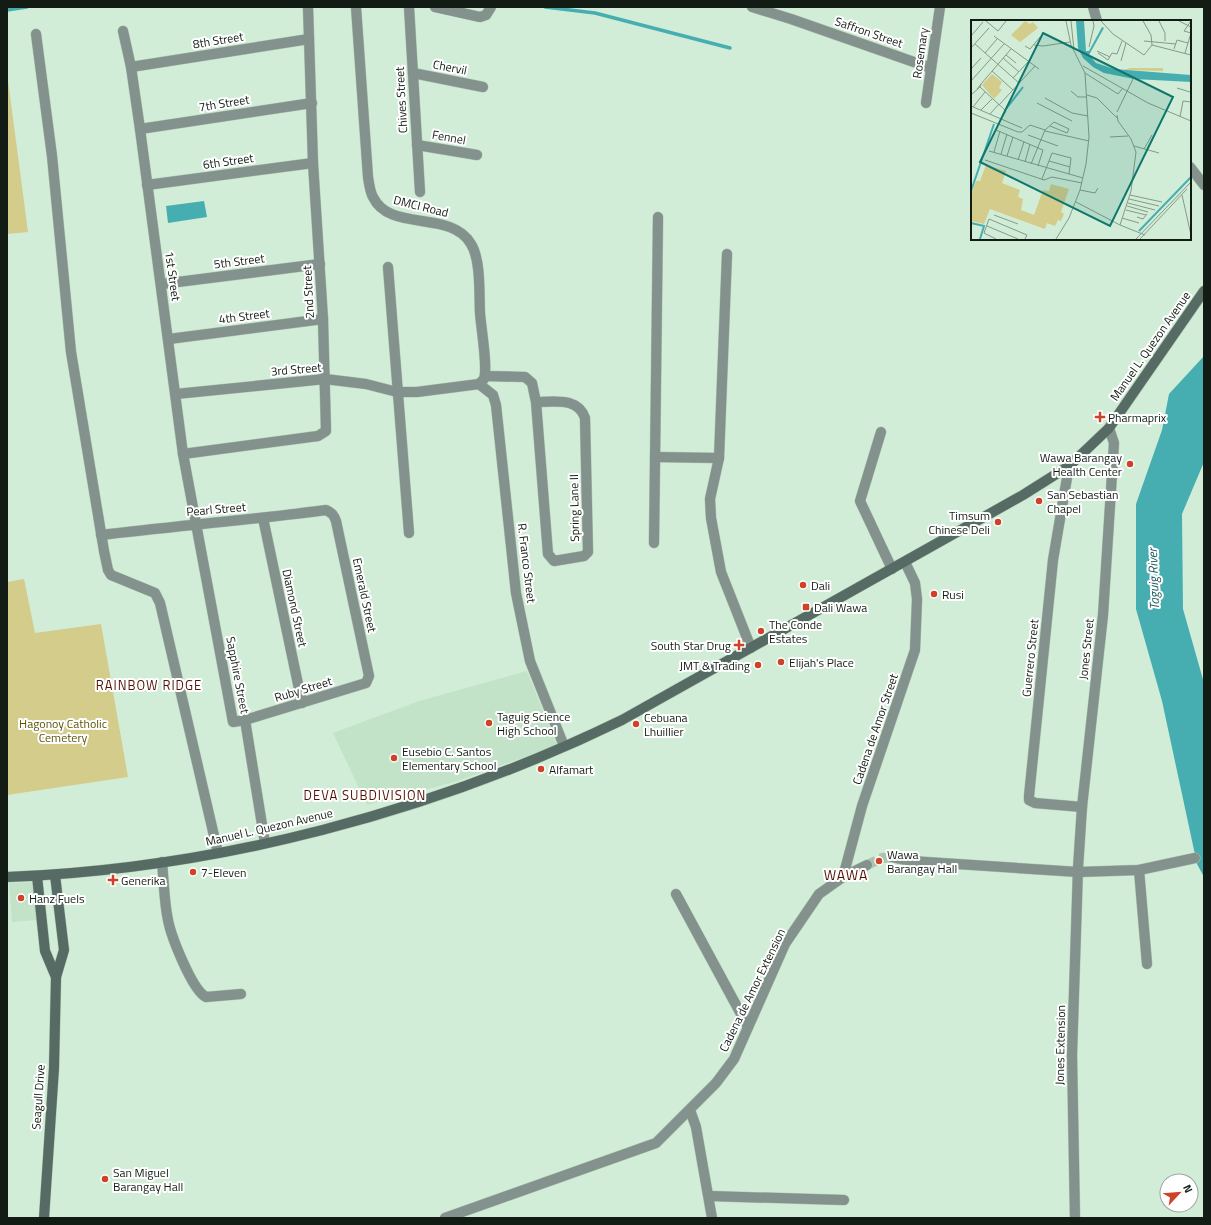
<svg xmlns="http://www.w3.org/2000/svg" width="1211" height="1225" viewBox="0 0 1211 1225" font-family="'Titillium Web',sans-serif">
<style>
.built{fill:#c2e3c7}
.green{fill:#d3cc8a}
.water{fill:#46aeb1}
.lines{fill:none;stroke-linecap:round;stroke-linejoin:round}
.stream{stroke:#46aeb1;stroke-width:3.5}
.street-tunnel{stroke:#acc3b0;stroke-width:10;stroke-dasharray:10 5;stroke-linecap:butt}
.street-casing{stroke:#afc7b4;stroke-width:11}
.secondary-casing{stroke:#afc7b4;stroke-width:11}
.street{stroke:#84928d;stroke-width:10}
.secondary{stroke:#556b64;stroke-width:10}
.poi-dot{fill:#cd4228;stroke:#fff;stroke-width:1.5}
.labels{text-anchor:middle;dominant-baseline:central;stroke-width:4;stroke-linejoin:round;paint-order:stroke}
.street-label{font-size:12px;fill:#121c14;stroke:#fff}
.poi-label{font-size:12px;fill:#121c14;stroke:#fff;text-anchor:start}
.park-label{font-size:12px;fill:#5b5306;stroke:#fff}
.water-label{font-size:13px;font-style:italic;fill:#1d5859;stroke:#fff}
.neighbourhood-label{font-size:13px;letter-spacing:1px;fill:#541206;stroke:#fff}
.quarter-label{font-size:14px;letter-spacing:1px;fill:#541206;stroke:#fff}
.inset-river{fill:none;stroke:#46aeb1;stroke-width:2}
.inset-road{fill:none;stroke:#859989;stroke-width:1}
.view{fill:#0f766e;fill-opacity:0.15;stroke:#0f766e;stroke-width:2}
.inset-edge{fill:none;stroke:#121c14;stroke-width:2}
</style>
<rect width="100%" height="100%" fill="#d2edd7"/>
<g class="built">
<path d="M527,671L557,745L455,782L367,805L333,733L419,701Z"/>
<path d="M33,882L36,920L12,922L9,883Z"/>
</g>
<g class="green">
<path d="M7,73L28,232L7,234Z"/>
<path d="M24,579L35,633L101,624L128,777L7,795V582Z"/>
</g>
<g class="water">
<path d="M204,201L207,217L168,223L166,206Z"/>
<path d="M1204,356V462L1182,514L1183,609L1204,683V877L1197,864L1162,701L1136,609V504L1162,430L1169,394Z"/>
</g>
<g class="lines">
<g class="stream">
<path d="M545,7L595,13L730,48"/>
<path d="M7,10L27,7"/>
</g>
<path class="street-tunnel" d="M867,865L882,858L892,857"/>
<g class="street-casing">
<g id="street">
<path d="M409,7L420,192"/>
<path d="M435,7L480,17L486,15L491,7"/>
<path d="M752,7L791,19L931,68"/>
<path d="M1093,7L1097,21"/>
<path d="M36,34L52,156L71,352L104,551L108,570L111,575L155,593L160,603L218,853"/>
<path d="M131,67L309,39"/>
<path d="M413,73L483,87"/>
<path d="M926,103L940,7"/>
<path d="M140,129L312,103"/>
<path d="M417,145L477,155"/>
<path d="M1190,167L1204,185"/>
<path d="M147,185L313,163"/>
<path d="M727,254L719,458L710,499L711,518L721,572L751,648"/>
<path d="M388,267L409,533"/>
<path d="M162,284L320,264"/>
<path d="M169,339L323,319"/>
<path d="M485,376L525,377L532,383L536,402L548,554L554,561L584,556L588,552L585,418C578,397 555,402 536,402"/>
<path d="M479,384L493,395L496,405L516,593L530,661L564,746"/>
<path d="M176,394L325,379L366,384L397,392H417L479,384L484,379C488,367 481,328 480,313C479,293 481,260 471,244C451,209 390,233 373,197C370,192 369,183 368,177L356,7"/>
<path d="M881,432L860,501L892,569"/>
<path d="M183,454L318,436L326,431L323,319L313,163L308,7"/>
<path d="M655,457L719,458"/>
<path d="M1069,466L1053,560L1029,796V800L1035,803L1082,807"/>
<path d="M263,518L302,703"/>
<path d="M101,535C176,526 251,520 326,510C332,513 334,515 336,521L369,676L366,683L245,720L233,722L183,454L140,129L131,67L123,31"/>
<path d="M654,543L658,217"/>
<path d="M245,720L265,843"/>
<path d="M892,857L911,861L1078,872L1139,870L1195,858"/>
<path d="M162,862C164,881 164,902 168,920C171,936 192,990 206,997L241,994"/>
<path d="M1139,870L1147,964"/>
<path d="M843,877L862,806L915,650L917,599L915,583L905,562"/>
<path d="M676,894L748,1027"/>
<path d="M690,1110L696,1127L712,1218"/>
<path d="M709,1196L844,1200"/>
<path d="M445,1218L656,1143L716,1083L734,1059L785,944L819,894L843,877L867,865"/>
<path d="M1075,1218L1072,1055L1078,868L1082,807L1103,615L1114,443L1109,428"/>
</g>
</g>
<g class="secondary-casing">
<g id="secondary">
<path d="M37,876L45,951L56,977"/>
<path d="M7,877C217,869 433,812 622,720L1023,495L1069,466L1109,428L1204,291"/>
<path d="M44,1218L54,1068L56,977L64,950L55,875"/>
</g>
</g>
<use href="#street" class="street"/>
<use href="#secondary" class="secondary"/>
</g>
<g class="poi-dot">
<path d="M1098 411h4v4h4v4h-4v4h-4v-4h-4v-4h4z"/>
<circle cx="1130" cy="464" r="4"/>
<circle cx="1039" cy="501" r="4"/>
<circle cx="998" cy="522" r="4"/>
<circle cx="803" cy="585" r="4"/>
<circle cx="934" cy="594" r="4"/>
<rect x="802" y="603" width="8" height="8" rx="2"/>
<circle cx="761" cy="631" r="4"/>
<path d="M737 639h4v4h4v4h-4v4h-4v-4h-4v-4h4z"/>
<circle cx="781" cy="662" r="4"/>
<circle cx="758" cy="665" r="4"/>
<circle cx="489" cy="723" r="4"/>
<circle cx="636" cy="724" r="4"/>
<circle cx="394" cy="758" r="4"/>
<circle cx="541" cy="769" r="4"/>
<circle cx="879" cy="861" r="4"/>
<circle cx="193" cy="872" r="4"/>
<path d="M111 874h4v4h4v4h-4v4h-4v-4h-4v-4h4z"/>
<circle cx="21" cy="898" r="4"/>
<circle cx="105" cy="1179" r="4"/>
</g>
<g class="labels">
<g class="street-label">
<text transform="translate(869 32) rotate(19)">Saffron Street</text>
<text transform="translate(218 40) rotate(-9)">8th Street</text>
<text transform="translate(920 53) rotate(-82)">Rosemary</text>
<text transform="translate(450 67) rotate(11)">Chervil</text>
<text transform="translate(401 100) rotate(-93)">Chives Street</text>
<text transform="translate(224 103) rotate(-9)">7th Street</text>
<text transform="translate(449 137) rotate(10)">Fennel</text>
<text transform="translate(228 161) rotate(-8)">6th Street</text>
<text transform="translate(421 206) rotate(14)">DMCI Road</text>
<text transform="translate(239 261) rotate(-7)">5th Street</text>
<text transform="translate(173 276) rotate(82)">1st Street</text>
<text transform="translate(308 292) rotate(-93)">2nd Street</text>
<text transform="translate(244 316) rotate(-7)">4th Street</text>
<text transform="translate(1150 346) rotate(-55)">Manuel L. Quezon Avenue</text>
<text transform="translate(296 369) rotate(-5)">3rd Street</text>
<text transform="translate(574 508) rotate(-91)">Spring Lane II</text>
<text transform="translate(216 509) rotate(-5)">Pearl Street</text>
<text transform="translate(527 563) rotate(83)">R. Franco Street</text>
<text transform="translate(365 595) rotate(78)">Emerald Street</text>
<text transform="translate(295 608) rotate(78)">Diamond Street</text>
<text transform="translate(1086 649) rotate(-84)">Jones Street</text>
<text transform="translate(1030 658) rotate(-84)">Guerrero Street</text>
<text transform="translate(238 675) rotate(79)">Sapphire Street</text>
<text transform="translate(303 689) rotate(-17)">Ruby Street</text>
<text transform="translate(875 729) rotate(-71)">Cadena de Amor Street</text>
<text transform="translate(269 827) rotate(-13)">Manuel L. Quezon Avenue</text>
<text transform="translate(752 990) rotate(-64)">Cadena de Amor Extension</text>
<text transform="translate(1060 1045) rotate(-89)">Jones Extension</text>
<text transform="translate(38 1097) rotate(-86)">Seagull Drive</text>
</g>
<g class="poi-label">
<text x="1108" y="417">Pharmaprix</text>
<text x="1122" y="457" text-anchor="end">Wawa Barangay<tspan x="1122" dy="14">Health Center</tspan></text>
<text x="1047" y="494">San Sebastian<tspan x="1047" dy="14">Chapel</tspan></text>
<text x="990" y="515" text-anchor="end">Timsum<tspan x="990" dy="14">Chinese Deli</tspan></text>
<text x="811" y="585">Dali</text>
<text x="942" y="594">Rusi</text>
<text x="814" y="607">Dali Wawa</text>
<text x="769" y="624">The Conde<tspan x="769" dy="14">Estates</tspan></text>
<text x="731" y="645" text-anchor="end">South Star Drug</text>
<text x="789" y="662">Elijah's Place</text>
<text x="750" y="665" text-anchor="end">JMT &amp; Trading</text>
<text x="497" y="716">Taguig Science<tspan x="497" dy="14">High School</tspan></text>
<text x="644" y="717">Cebuana<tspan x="644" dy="14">Lhuillier</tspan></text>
<text x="402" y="751">Eusebio C. Santos<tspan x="402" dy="14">Elementary School</tspan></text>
<text x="549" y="769">Alfamart</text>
<text x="887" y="854">Wawa<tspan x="887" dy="14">Barangay Hall</tspan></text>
<text x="201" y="872">7-Eleven</text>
<text x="121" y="880">Generika</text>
<text x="29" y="898">Hanz Fuels</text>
<text x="113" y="1172">San Miguel<tspan x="113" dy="14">Barangay Hall</tspan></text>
</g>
<g class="park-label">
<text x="63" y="723">Hagonoy Catholic<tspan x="63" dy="14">Cemetery</tspan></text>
</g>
<g class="water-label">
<text transform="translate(1153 579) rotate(-92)">Taguig River</text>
</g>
<g class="neighbourhood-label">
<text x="149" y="685">RAINBOW RIDGE</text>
<text x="365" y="795">DEVA SUBDIVISION</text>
</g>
<g class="quarter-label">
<text x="846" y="874">WAWA</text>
</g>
</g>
<g transform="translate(971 20)">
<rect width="220" height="220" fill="#d2edd7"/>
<path d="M54,1L59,4L62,2L67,8L49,22L40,15ZM159,48H192V51L153,50ZM21,54L31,62L28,68L31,70L23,79L11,65ZM15,145L35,151L31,163L49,170L47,177L52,179L50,190L63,195L72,170L78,171L80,164L98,169L90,192L93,194L90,201L87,200L84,206L76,203L74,209L19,189L13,204L0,201V175L5,161H9Z" fill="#d3cc8a"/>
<path d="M105,1H113L115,31H118L131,7L133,8L118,35L125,43L143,49L220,55V62L163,59L133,53L122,47L112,38L107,28Z" fill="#46aeb1"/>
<path class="inset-river" d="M35,89L52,67M0,171L23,104M0,203L13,206L9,219M168,211L220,157"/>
<path class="inset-road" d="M15,1L27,11L35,1M100,1L103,30M130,1L142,14L173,35L181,25M172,1L180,15L181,25M188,1L194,13V21M208,1L220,7M220,1L213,11L220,13M0,16L12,2M23,16L68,49M173,21L205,24M4,24L48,63M63,25L72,26L99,22M181,25L220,35M54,26L59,29L69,17M118,27L123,6L122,1M0,28L18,8M203,29L206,20L217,23M126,31L139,37M14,33L26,19M127,33L137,40L141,33L146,34L151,21M214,33L220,13M35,35L45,43M32,38L48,52M150,41L155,23M112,46L177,83L220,101M0,49L10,38M21,51L42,70M114,53L147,74L151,69M42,58L57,42M0,61L33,24M10,64L40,29M9,67L35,91L30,99M206,68L219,72M100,71L107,77H115M0,75L9,67L10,64L6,69M116,75L126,78L146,98M74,78L101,93L117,96M66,83L101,101M28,85L64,46M0,86L51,108M2,87L14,72M10,90L21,79M146,92L162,59M0,93L47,112H51L59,105L74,110L60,144M19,94L28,84M146,95L147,101L160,119L165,132L160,171L149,205M209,97L212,81L220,82M25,110L72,130L67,146M74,110L83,102L98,109L96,113L79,106M74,111L118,121M57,115L87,126M139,117L157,116M163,126L188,133M173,129L181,115M18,131L112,158M23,132L29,111M30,134L36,114M36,136L42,117M14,140L73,160L81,157L111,163M47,140L53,122M78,141L99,147M54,142L59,124M71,159L81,133L100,138L98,154M109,170L124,173L127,168M159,175L191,182M211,175L220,215M158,179L188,186M105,182L149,205L174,215M157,183L184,190M156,186L177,192M155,190L175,195M23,195L47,204M166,197L172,199L176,194M151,198L168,203M16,206L47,219M25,219L13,213L18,199L56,215L54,219M85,219L98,198L109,170L115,144L118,117L114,53L100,25L95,1M165,219L220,162M169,219L216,169"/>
<path class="view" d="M72,13L202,77L139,206L9,142Z"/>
<rect width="220" height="220" class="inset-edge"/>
</g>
<rect width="1211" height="1225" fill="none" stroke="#121c14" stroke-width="16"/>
<g transform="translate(1179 1193) rotate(64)"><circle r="19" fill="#ffffff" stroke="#a0a4a1"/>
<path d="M0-3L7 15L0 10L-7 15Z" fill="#cd4228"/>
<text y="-6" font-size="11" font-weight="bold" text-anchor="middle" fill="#121c14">N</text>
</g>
</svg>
